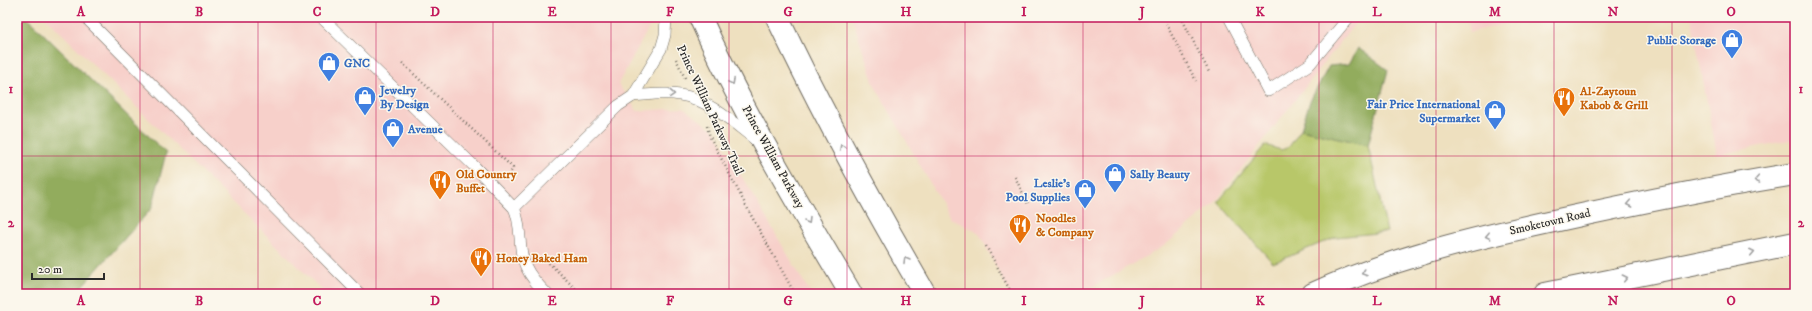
<svg xmlns="http://www.w3.org/2000/svg" width="1812" height="311" viewBox="0 0 1812 311" font-family="'IM FELL DW Pica',serif">
<style>
.built{fill:#f7d0ca}
.green{fill:#b8c769;stroke:#72794a}
.forest{fill:#92ac5d;stroke:#5e6c44}
.lines{fill:none;stroke-linecap:round;stroke-linejoin:round}
.lane-casing{stroke:#6f6a5f;stroke-width:12}
.secondary-casing{stroke:#6f6a5f;stroke-width:24}
.highway-casing{stroke:#6f6a5f;stroke-width:24}
.path{stroke:#6f6a5f;stroke-width:2.5;stroke-dasharray:1 3;stroke-linecap:butt}
.lane{stroke:#fff;stroke-width:11}
.secondary{stroke:#fff;stroke-width:22}
.highway{stroke:#fff;stroke-width:22}
.oneway{stroke:#a0a0a0}
.grid{fill:none;stroke:#c2185b;stroke-width:1;stroke-opacity:0.55}
.labels{text-anchor:middle;dominant-baseline:central;stroke-width:3;stroke-linejoin:round;paint-order:stroke}
.shop-label{font-size:12px;font-weight:bold;fill:#366cbe;stroke:#fbf7ec;text-anchor:start}
.food-label{font-size:12px;font-weight:bold;fill:#c56008;stroke:#fbf7ec;text-anchor:start}
.street-label{font-size:12px;fill:#2b2b2b;stroke:#fbf7ec}
.neatline{fill:none;stroke:#c2185b;stroke-width:1.5}
.grid-label{font-size:13px;text-anchor:middle;font-weight:bold;fill:#c2185b}
</style>
<rect width="100%" height="100%" fill="#fbf7ec"/>
<filter id="ink" filterUnits="userSpaceOnUse"><feTurbulence type="fractalNoise" baseFrequency=".025" numOctaves="2"/><feDisplacementMap in="SourceGraphic" scale="8" xChannelSelector="R" yChannelSelector="G"/><feConvolveMatrix kernelMatrix="1 2 1 2 8 2 1 2 1" color-interpolation-filters="sRGB"/></filter>
<filter id="wash" filterUnits="userSpaceOnUse"><feTurbulence type="fractalNoise" baseFrequency=".012" numOctaves="4" result="noise"/><feDisplacementMap in="SourceGraphic" scale="16" xChannelSelector="R" yChannelSelector="G"/><feGaussianBlur stdDeviation="0.9" result="paint"/><feColorMatrix in="noise" values="0 0 0 0 0 0 0 0 0 0 0 0 0 0 0 0 0 1.4 0 .05"/><feComposite in="paint" operator="in"/></filter>
<g filter="url(#wash)">
<rect width="100%" height="100%" fill="#eee0bf"/>
<g class="built">
<path d="M45,17H651L652,22L618,84L637,111L683,108L715,131L811,294H326Z"/>
<path d="M852,17H1360L1213,205L1164,246L1080,294H1010L979,233L950,218L874,84Z"/>
<path d="M1467,17H1538L1470,32Z"/>
<path d="M1691,17H1795V139L1717,155Z"/>
<path d="M1795,286V294H1750Z"/>
</g>
<path class="green" d="M1301,129L1368,145L1387,232L1336,237L1273,263L1218,202L1265,145L1281,150L1289,147Z"/>
<g class="forest">
<path d="M17,17H26L166,153L152,208L75,294H17Z"/>
<path d="M1358,48L1388,70L1368,145L1301,129L1310,101L1329,66L1349,64Z"/>
</g>
</g>
<g filter="url(#ink)">
<g class="lines">
<g class="lane-casing">
<g id="lane">
<path d="M85,17L360,294"/>
<path d="M321,17L475,167L514,208C523,227 517,249 526,267C531,278 539,286 547,294"/>
<path d="M1229,17L1268,91L1310,64L1349,17"/>
<path d="M633,96C648,95 664,92 680,95C708,99 735,124 757,141"/>
<path d="M514,208L618,106L633,96L661,49L665,35L666,17"/>
</g>
</g>
<g class="secondary-casing">
<g id="secondary">
<path d="M1313,294C1389,259 1467,240 1549,222C1631,204 1713,187 1795,174"/>
<path d="M1545,294L1795,243"/>
</g>
</g>
<g class="highway-casing">
<g id="highway">
<path d="M700,17C743,113 798,204 851,294"/>
<path d="M777,17C822,112 872,203 925,294"/>
</g>
</g>
<g class="path">
<path d="M1181,17L1210,74"/>
<path d="M1166,24L1196,81"/>
<path d="M676,59L685,78"/>
<path d="M402,63L513,168L509,175"/>
<path d="M707,126L710,137L752,217L795,294"/>
<path d="M1015,177L1028,204"/>
<path d="M986,246L1012,294"/>
<path d="M546,260L581,294"/>
</g>
<use href="#lane" class="lane"/>
<use href="#secondary" class="secondary"/>
<use href="#highway" class="highway"/>
</g>
<defs><path id="oneway-chevron" d="M-2-3.5L2.5 0L-2 3.5" fill="none" stroke-width="1.6" stroke-linecap="round" stroke-linejoin="round"/></defs>
<g class="oneway">
<use href="#oneway-chevron" transform="translate(732 82) rotate(62)"/>
<use href="#oneway-chevron" transform="translate(672 94) rotate(4)"/>
<use href="#oneway-chevron" transform="translate(842 147) rotate(-118)"/>
<use href="#oneway-chevron" transform="translate(1757 180) rotate(170)"/>
<use href="#oneway-chevron" transform="translate(1629 204) rotate(169)"/>
<use href="#oneway-chevron" transform="translate(808 221) rotate(59)"/>
<use href="#oneway-chevron" transform="translate(1488 236) rotate(167)"/>
<use href="#oneway-chevron" transform="translate(1752 252) rotate(-12)"/>
<use href="#oneway-chevron" transform="translate(906 260) rotate(-120)"/>
<use href="#oneway-chevron" transform="translate(1364 273) rotate(161)"/>
<use href="#oneway-chevron" transform="translate(1625 278) rotate(-12)"/>
</g>
</g>
<path class="grid" d="M140,17V294M258,17V294M376,17V294M493,17V294M611,17V294M729,17V294M847,17V294M965,17V294M1083,17V294M1201,17V294M1319,17V294M1436,17V294M1554,17V294M1672,17V294M17,156H1795"/>
<defs>
<g id="shop-pin" transform="scale(1.15)"><path d="M0 17L-7.5 6A9.5 9.5 0 1 1 7.5 6Z" fill="#3f7fe0" stroke="#fbf7ec"/><path d="M-5-2.5h2.3a2.7 3.5 0 0 1 5.4 0H5L5.5 6h-11ZM-1.5-2.5h3a1.5 2.3 0 0 0-3 0Z" fill="#fff"/></g>
<g id="restaurant-pin" transform="scale(1.15)"><path d="M0 17L-7.5 6A9.5 9.5 0 1 1 7.5 6Z" fill="#e8710a" stroke="#fbf7ec"/><path d="M-5-6h1v4h1v-4h1v4h1v-4h1v5L-1.5 .5V6h-2V.5L-5-1ZM5-6V6H3V1.5H1.5Q1.5-4 5-6Z" fill="#fff"/></g>
</defs>
<g fill-rule="evenodd">
<use href="#shop-pin" x="1732" y="40"/>
<use href="#shop-pin" x="329" y="63"/>
<use href="#shop-pin" x="365" y="97"/>
<use href="#restaurant-pin" x="1564" y="98"/>
<use href="#shop-pin" x="1495" y="111"/>
<use href="#shop-pin" x="393" y="129"/>
<use href="#shop-pin" x="1115" y="174"/>
<use href="#restaurant-pin" x="440" y="181"/>
<use href="#shop-pin" x="1085" y="190"/>
<use href="#restaurant-pin" x="1020" y="225"/>
<use href="#restaurant-pin" x="481" y="258"/>
</g>
<g class="labels">
<g class="shop-label">
<text x="1716" y="40" text-anchor="end">Public Storage</text>
<text x="344" y="63">GNC</text>
<text x="380" y="90">Jewelry<tspan x="380" dy="14">By Design</tspan></text>
<text x="1480" y="104" text-anchor="end">Fair Price International<tspan x="1480" dy="14">Supermarket</tspan></text>
<text x="408" y="129">Avenue</text>
<text x="1130" y="174">Sally Beauty</text>
<text x="1070" y="183" text-anchor="end">Leslie's<tspan x="1070" dy="14">Pool Supplies</tspan></text>
</g>
<g class="food-label">
<text x="1580" y="91">Al-Zaytoun<tspan x="1580" dy="14">Kabob &amp; Grill</tspan></text>
<text x="456" y="174">Old Country<tspan x="456" dy="14">Buffet</tspan></text>
<text x="1036" y="218">Noodles<tspan x="1036" dy="14">&amp; Company</tspan></text>
<text x="496" y="258">Honey Baked Ham</text>
</g>
<g class="street-label">
<text transform="translate(710 110) rotate(65)">Prince William Parkway Trail</text>
<text transform="translate(773 157) rotate(61)">Prince William Parkway</text>
<text transform="translate(1550 222) rotate(-13)">Smoketown Road</text>
</g>
</g>
<rect width="1812" height="311" fill="none" stroke="#fbf7ec" stroke-width="44"/>
<path d="M32 273v6h72v-6" fill="none" stroke="#2b2b2b" stroke-width="2"/>
<text x="38" y="273" font-size="12" fill="#2b2b2b" stroke="#fbf7ec" stroke-width="3" paint-order="stroke">20 m</text>
<rect x="22" y="22" width="1768" height="267" class="neatline"/>
<g class="grid-label">
<text x="81" y="16">A</text>
<text x="199" y="16">B</text>
<text x="317" y="16">C</text>
<text x="435" y="16">D</text>
<text x="552" y="16">E</text>
<text x="670" y="16">F</text>
<text x="788" y="16">G</text>
<text x="906" y="16">H</text>
<text x="1024" y="16">I</text>
<text x="1142" y="16">J</text>
<text x="1260" y="16">K</text>
<text x="1377" y="16">L</text>
<text x="1495" y="16">M</text>
<text x="1613" y="16">N</text>
<text x="1731" y="16">O</text>
<text x="11" y="93">1</text>
<text x="1801" y="93">1</text>
<text x="11" y="227">2</text>
<text x="1801" y="227">2</text>
<text x="81" y="305">A</text>
<text x="199" y="305">B</text>
<text x="317" y="305">C</text>
<text x="435" y="305">D</text>
<text x="552" y="305">E</text>
<text x="670" y="305">F</text>
<text x="788" y="305">G</text>
<text x="906" y="305">H</text>
<text x="1024" y="305">I</text>
<text x="1142" y="305">J</text>
<text x="1260" y="305">K</text>
<text x="1377" y="305">L</text>
<text x="1495" y="305">M</text>
<text x="1613" y="305">N</text>
<text x="1731" y="305">O</text>
</g>
</svg>
